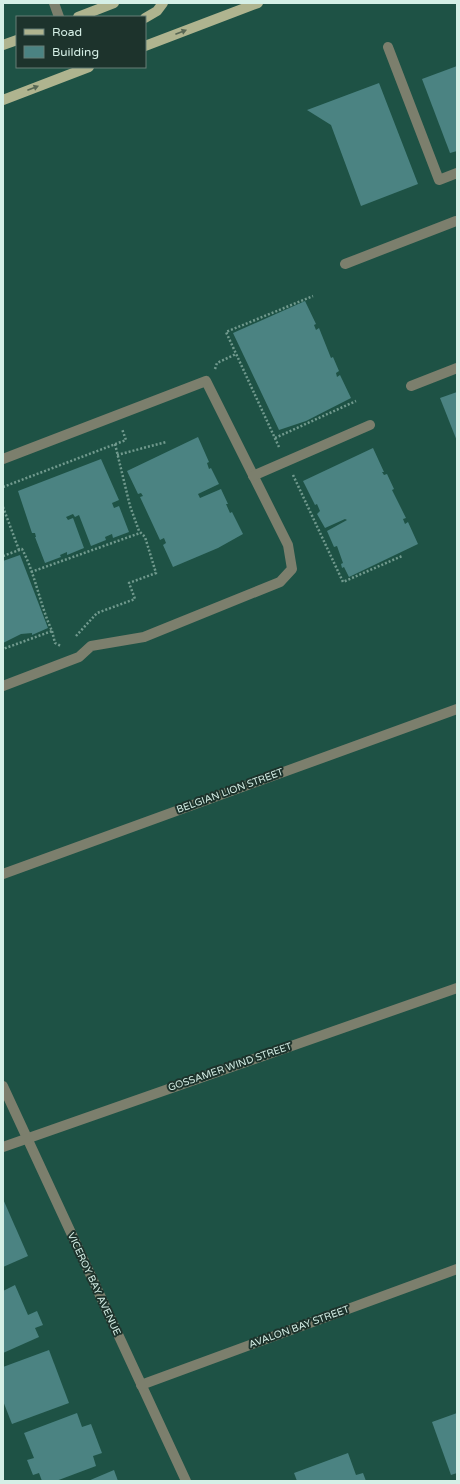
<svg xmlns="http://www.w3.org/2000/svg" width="460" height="1484" viewBox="0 0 460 1484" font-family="'Varela Round',sans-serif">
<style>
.building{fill:#4b8382}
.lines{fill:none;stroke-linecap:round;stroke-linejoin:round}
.path{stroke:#719a8e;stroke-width:2.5;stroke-dasharray:2 2;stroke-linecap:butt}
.minor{stroke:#7c7f6d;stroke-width:10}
.major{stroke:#afb48f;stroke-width:10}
.oneway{fill:#576754}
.labels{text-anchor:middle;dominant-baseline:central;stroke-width:4;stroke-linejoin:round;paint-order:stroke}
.street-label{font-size:10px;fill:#d5efe6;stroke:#1d332c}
</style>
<rect width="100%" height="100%" fill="#1e5245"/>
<g class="building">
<path d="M457,66V151L450,153L422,79Z"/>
<path d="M379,83L418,184L361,206L331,125L307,110Z"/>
<path d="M305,301L316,324L314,325L316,330L319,328L331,358L333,357L339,371L336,373L337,377L340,375L351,398L306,421L279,430L233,333Z"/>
<path d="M457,392V441L440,398Z"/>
<path d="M198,437L209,462L207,463L209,469L211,468L219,484L198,494L200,498L221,489L228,504H226L230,513L232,512L243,534L218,548L173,567L163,545L166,543L164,538L160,540L140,497L143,496L141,493L138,494L127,471Z"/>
<path d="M373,448L384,472H382L384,475L387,474L394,489L392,490L406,518L403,519L405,524L408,522L418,544L349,577L344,567L342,568L341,564L343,563L337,546L334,547L327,531L347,520L345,519L325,528L317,514L320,511L317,504L315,505L303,481Z"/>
<path d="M101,459L119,500L112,503L114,508L119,506L129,532L113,538L112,534L105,537L106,540L91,546L79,515L75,517L73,514L66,517L68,520L73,518L84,548L67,555V552L60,555L61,557L45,563L35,537H36L35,533H32L18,491Z"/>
<path d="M20,555L48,628L32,635V633L21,634L3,643V561Z"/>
<path d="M3,1199L28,1256L3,1267Z"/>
<path d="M15,1285L28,1315L37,1311L43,1325L35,1328L39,1337L3,1353V1291Z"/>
<path d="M49,1350L69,1403L12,1424L3,1401V1367Z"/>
<path d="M77,1413L82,1427L91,1424L102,1453L93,1456L96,1466L56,1481H42L39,1473L33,1475L27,1460L34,1458L24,1433Z"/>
<path d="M457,1413V1473L451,1475L432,1422Z"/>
<path d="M348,1453L356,1475L363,1473L366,1481H297L294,1473Z"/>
<path d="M114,1470L118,1481H88Z"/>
</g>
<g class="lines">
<g class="path">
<path d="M215,369L217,363L236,354"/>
<path d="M275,438L356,401"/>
<path d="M279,447L226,332L313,296"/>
<path d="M117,455L166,442"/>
<path d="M293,475L343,582L402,556"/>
<path d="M3,487L126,440L122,429"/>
<path d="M3,507L19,550"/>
<path d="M3,556L22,549C35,573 40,605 52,631L3,649"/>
<path d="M31,572L140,533"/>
<path d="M52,631L55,643L61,646"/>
<path d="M76,636L97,613L135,599L129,583L156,573L145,537L139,531L130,506L115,444"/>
</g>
<g class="minor">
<path d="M54,3L59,17"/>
<path d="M388,47L439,180L457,173"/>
<path d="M345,264L456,221"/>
<path d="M411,386L457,368"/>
<path d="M3,459L206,381L288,545L292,569L280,582L144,637L91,646L79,657L3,686"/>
<path d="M253,476L370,425"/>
<path d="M3,874L457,709"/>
<path d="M3,1086L186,1481"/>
<path d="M3,1147L457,988"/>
<path d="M141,1385L457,1269"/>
</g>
<g class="major">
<path d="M78,17L114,3"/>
<path d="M145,18L157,11L163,3"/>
<path d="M3,45L17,40"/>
<path d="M145,46L258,3"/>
<path d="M3,100L89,67"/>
</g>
</g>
<defs><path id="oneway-solid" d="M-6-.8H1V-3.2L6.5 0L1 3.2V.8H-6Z"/></defs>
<g class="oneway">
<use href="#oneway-solid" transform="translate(181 32) rotate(-21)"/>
<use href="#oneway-solid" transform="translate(33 88) rotate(-21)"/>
</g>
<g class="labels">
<g class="street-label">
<text transform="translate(230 791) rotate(-20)">BELGIAN LION STREET</text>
<text transform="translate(230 1067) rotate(-19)">GOSSAMER WIND STREET</text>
<text transform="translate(94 1284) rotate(65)">VICEROY BAY AVENUE</text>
<text transform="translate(299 1327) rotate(-20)">AVALON BAY STREET</text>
</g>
</g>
<rect width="460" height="1484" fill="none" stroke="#d5efe6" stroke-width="8"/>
<rect x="16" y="16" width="130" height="52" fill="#1d332c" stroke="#677e76"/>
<rect x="24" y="29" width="20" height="6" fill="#afb48f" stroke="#677e76"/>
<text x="52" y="36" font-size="12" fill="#d5efe6">Road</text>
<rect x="24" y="46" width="20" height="12" fill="#4b8382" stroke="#677e76"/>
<text x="52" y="56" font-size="12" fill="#d5efe6">Building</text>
</svg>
